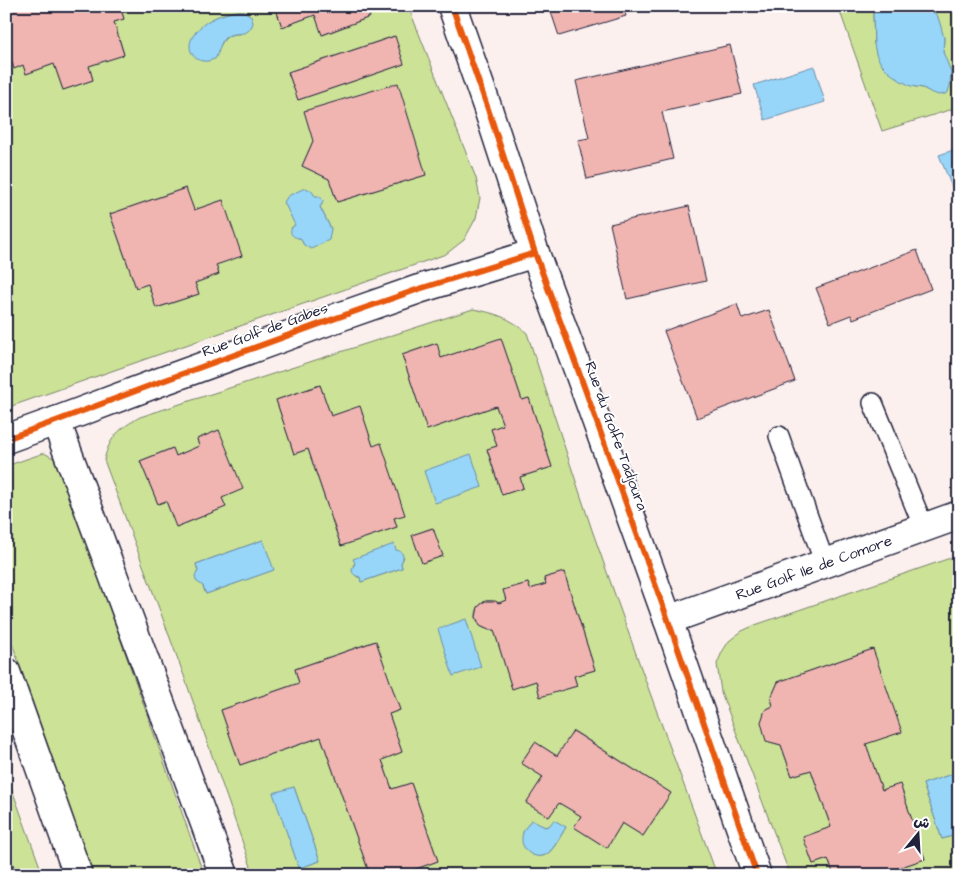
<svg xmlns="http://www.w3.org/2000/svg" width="965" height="881" viewBox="0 0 965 881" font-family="'Architects Daughter','Playpen Sans Arabic',sans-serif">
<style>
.green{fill:#cce297;stroke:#778269;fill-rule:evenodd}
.water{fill:#97d6f8;stroke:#688eac}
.building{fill:#f0b5b1;stroke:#22223b}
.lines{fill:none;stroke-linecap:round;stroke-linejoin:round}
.service-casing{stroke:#22223b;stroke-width:22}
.minor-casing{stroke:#22223b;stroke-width:31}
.service{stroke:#fff;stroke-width:19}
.minor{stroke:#fff;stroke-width:28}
.cycleway-casing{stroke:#fff;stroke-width:9}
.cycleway{stroke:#e8590c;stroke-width:6}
.labels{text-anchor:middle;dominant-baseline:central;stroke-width:4;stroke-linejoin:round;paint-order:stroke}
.street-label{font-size:15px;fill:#22223b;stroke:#fff}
</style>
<rect width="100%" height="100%" fill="#fcf0ef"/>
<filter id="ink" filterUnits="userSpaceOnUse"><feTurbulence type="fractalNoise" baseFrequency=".02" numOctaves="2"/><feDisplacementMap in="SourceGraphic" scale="10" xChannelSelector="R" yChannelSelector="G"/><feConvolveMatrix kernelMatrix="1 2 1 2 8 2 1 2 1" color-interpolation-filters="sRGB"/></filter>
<g filter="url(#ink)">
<g class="green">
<path d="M120,6H275L282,27L315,15L323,35L370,17L366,6H408L476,178L480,198L476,218L464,240L446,254L6,408V352L8,351L6,346V262L9,261L6,255V61L11,59L14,68L23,65L26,74L54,64L63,90L93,80L89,66L124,54L114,22L124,19ZM238,11H244L251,16L240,34C227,33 221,41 218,53L203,25C214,17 224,13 238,11ZM394,36L404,64L298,100L288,72ZM313,141L426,175L337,202L329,179L302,166ZM185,188L194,210L223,200L216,265L219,274L195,283L199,294L157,308L148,284L136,288L110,214ZM322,204L320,207L331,229L304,245L300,238H298L291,228Z"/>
<path d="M838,6H876L873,14L874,44L911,86L923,88L927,90L943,52L944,38L932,8L929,6H959V107L882,131Z"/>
<path d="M473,309C495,313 511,318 527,333L592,530L646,682L717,875H399L438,861L411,783L392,789L382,760L402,752L389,714L400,710L375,641L295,669L299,683L221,710L240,765L321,737L370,875H254L183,673L104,460C110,436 119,429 140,417ZM501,339L522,400L529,398L552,467L520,477L523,488L502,495L487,450L497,446L491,429L503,425L496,406L427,430L402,355L436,343L441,358ZM320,385L331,416L360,407L373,446L397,527L341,546L308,449L294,454L276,400ZM219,430L222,498L225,507L177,527L166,501L158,504L140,461L172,448L176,456L199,446L197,439ZM432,528L442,556L422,563L412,535ZM263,540L273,570L206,594L197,572L198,571L196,564ZM394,545L396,550L404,557L401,563L402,568L361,582L360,577H357L353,565ZM564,572L595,670L574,676L577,686L540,696L536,681L512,688L494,630C466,631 473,591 499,603L506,600L503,590L528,583L530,589L546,584L544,578ZM574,731L671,793L643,836L622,823L607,848L574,827L581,816L559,803L549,817L527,803L543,777L521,763L535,742L557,756ZM294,787L320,861L299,868L274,794ZM531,821L545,827L549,826L566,827C561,835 553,852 545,855C541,857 536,856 532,854L523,832Z"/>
<path d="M44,453L57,460L204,875H93L6,626V466Z"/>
<path d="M959,555V794L952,774L923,784L942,839L959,834V875H880V874L925,859L900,785L882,790L866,744L873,649L778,682L771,698L773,706L765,710L767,741L781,745L792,776L811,770L831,827L804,837L813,864L828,859L834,875H790L721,692L717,664L722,652L729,641L742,631L755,625Z"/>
<path d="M6,773L43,875H17L6,847Z"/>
</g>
<g class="water">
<path d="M876,6H929L938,17L941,27L944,38L943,52L951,72L950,86L948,92L945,94L939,95L932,93L923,88L911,86L901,81L890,73L881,64L876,54L874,44L873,14Z"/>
<path d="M238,11H244L251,16L253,23C248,39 236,30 226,37C220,42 219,52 215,59C214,59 209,61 208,61C194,63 186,49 192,38C201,21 220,14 238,11Z"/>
<path d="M814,66L825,102L765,120L754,85Z"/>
<path d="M959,148V205L939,155Z"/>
<path d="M305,188L311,190L315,196H319L323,200L322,204L320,207L331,229L329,240L311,249L304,245L300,238C291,238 287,230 295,225L284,202L288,196Z"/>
<path d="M471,454L482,487L435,503L424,471Z"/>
<path d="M263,540L274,570L206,594L203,586L196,581L195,576L198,571L196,564Z"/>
<path d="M394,544L396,550C403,551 405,557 401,563L402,568L361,582L360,577C355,576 352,574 352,569L355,563L353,559Z"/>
<path d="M466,619L481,667L453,676L438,629Z"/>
<path d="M952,774L959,794V834L942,839L923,784Z"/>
<path d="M294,787L320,861L299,868L273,793Z"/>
<path d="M531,820L545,827L549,826L554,820L566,827C561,835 554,849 547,854C536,861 521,851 522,838C522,831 527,826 531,820Z"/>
</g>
<g class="building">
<path d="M6,6H120L124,19L114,22L124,55L89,66L93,80L63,90L54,64L26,74L23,65L14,69L11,59L6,61Z"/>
<path d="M275,6H366L370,17L322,35L315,15L282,27Z"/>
<path d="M549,6H623L626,16L559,36Z"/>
<path d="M395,36L404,64L298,100L288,72Z"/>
<path d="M730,45L742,94L662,112L673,159L587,179L578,140L589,138L576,81Z"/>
<path d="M398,83L426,175L337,202L329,179L302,166L313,141L304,111Z"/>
<path d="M186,188L194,210L223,200L242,256L216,265L219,274L195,283L199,294L156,308L148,284L136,288L110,214Z"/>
<path d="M689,206L706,281L627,299L610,224Z"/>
<path d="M917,250L931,289L853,319L851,315L830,323L816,288Z"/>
<path d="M737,304L742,319L769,310L795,381L697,418L664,331Z"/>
<path d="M501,338L522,400L529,398L552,467L520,477L523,488L502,495L487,449L497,446L491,429L503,425L496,406L427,430L402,355L437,343L441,358Z"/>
<path d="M320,385L331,416L360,406L373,446L381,443L405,515L394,518L397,527L341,546L308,449L294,454L276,400Z"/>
<path d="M219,430L243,489L222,498L226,507L176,527L166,501L158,504L140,461L173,448L176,456L199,446L197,439Z"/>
<path d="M433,528L443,556L422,563L412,535Z"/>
<path d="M564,572L595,670L574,676L577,686L540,697L536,681L512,689L494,630H489L480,626L476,617L478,607L485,601H495L499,603L506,600L503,590L528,583L530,589L546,584L544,578Z"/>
<path d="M376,641L400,710L389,714L402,752L382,760L392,789L411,783L438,861L399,875H370L321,737L240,765L221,710L299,683L295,669Z"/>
<path d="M873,649L902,732L866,744L882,790L900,784L925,859L880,874V875H834L828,859L813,864L803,837L831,827L811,770L792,776L781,745L766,741L761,722L765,710L773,706L771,698L778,682Z"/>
<path d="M573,731L671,793L643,836L622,823L607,848L574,827L581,816L559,803L549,817L526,803L543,777L521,763L535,742L557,756Z"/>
<path d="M6,847L17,875H6Z"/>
</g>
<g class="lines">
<g class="service-casing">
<g id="service">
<path d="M873,403L924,528"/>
<path d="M779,436L825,564"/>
</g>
</g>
<g class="minor-casing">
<g id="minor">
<path d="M452,6L489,112L535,253L577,367L668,620L757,875"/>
<path d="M56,421L224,875"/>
<path d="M6,439L56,421L157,383L339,317L419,289L535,253"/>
<path id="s1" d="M668,620L959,515"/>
<path d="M6,672L78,875"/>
</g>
</g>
<use href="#service" class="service"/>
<use href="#minor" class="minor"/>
<g class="cycleway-casing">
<g id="cycleway">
<path d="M452,6L489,112L535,253L577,367L668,620L757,875"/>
<path d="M6,439L56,421L157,383L339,317L419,289L535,253"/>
</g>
</g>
<use href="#cycleway" class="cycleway"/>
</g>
</g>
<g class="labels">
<g class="street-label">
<text transform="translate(265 330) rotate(-20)">Rue Golf de Gabes</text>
<text transform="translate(616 436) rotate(70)">Rue du Golfe Tadjoura</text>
<text stroke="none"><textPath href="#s1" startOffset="155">Rue Golf Ile de Comore</textPath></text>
</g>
</g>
<rect width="965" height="881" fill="none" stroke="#fff" stroke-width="25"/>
<rect x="12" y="12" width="940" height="856" fill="none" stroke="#22223b" stroke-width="2" filter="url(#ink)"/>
<g transform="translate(918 834) rotate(18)" stroke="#ffffff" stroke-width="4" paint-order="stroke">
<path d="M0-4L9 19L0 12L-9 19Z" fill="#22223b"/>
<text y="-8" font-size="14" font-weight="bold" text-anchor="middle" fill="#22223b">ش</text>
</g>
</svg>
